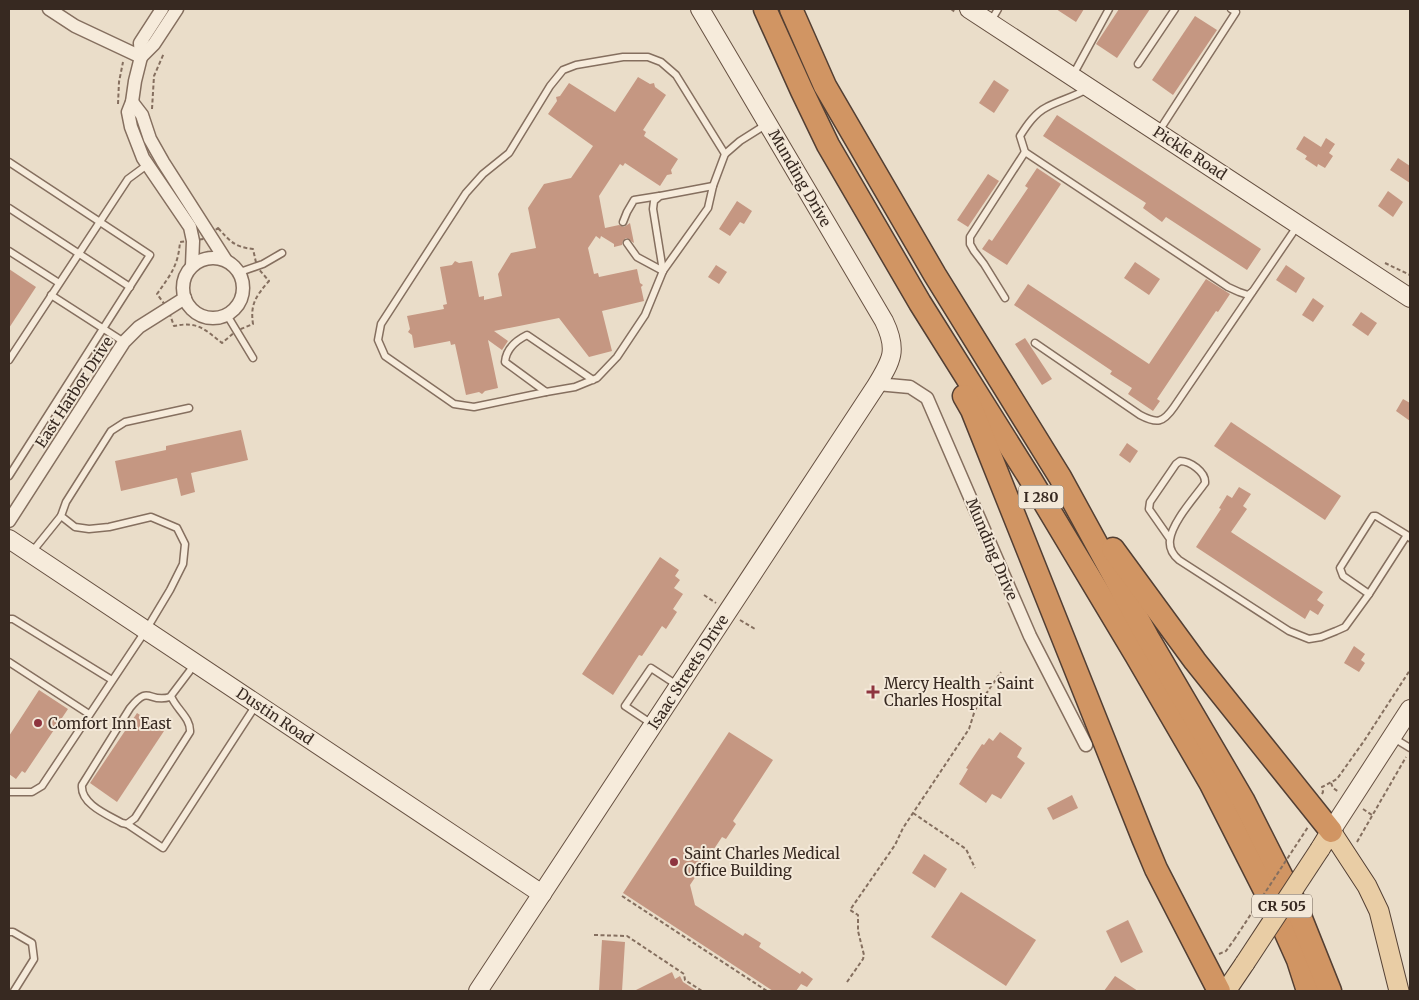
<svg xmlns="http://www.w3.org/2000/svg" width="1419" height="1000" viewBox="0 0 1419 1000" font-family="Merriweather,serif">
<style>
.building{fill:#c59782}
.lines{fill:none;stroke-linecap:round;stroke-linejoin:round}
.lane-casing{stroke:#856f5f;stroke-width:9}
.street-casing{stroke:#856f5f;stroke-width:15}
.secondary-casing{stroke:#675142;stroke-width:20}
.primary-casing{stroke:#533f33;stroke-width:21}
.highway-casing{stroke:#533f33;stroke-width:25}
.path{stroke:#856f5f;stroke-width:2;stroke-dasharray:4 2.5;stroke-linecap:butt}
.lane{stroke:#f6ebdb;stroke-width:6}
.street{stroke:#f6ebdb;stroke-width:12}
.secondary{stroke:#f6ebdb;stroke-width:18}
.primary{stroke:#e9cda5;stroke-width:19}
.highway{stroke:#d19563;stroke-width:22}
.primary-bridge-casing{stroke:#533f33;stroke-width:21;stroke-linecap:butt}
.path-bridge{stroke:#856f5f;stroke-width:2;stroke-dasharray:4 2.5;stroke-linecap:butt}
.primary-bridge{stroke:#e9cda5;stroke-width:19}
.poi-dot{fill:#8e353f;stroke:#f3e8d8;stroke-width:2}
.labels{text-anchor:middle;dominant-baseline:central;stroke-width:4;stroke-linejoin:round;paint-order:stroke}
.shield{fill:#f3e8d8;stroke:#6f6258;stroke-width:1}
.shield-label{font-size:14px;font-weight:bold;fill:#372921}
.street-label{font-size:15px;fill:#372921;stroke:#f3e8d8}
.poi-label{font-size:15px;fill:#372921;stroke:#f3e8d8;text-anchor:start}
</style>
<rect width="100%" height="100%" fill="#eaddc9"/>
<g class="building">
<path d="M1056,9H1084L1076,22Z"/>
<path d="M1119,9H1150L1117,58L1096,44Z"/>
<path d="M1195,16L1217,30L1173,95L1152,80Z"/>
<path d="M638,77L650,84L654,83L655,87L666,95L643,130L646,132L644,136L678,159L671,170L672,174L667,175L660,186L625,163L623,166L620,164L599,196L605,228L619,225L624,227L630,223L634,243L626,238L623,241L622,245L614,247V244L601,236L600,239L596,236L588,248L594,274L598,273L599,277L637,269L640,283L643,285L641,287L644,301L602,311L612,351L589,357L559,318L494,331L508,341L502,350L488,340L498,388L485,391L482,394L479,392L466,395L455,344L451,345L450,341L414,348L412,335L408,332L410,329L407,316L444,309L443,305L447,304L440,267L452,265L455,261L459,263L472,261L479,297L484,296V300L502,296L498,274L511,253L536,248L528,208L544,184L571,178L593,146L548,114L557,101L556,97L560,96L569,83L615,112Z"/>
<path d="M994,80L1009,90L994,113L979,103Z"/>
<path d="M1057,115L1261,249L1247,270L1166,217L1162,222L1143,208L1146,203L1043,136Z"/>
<path d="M1304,136L1321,147L1326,138L1335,144L1329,153L1333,156L1325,168L1318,164L1317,167L1305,159L1307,156L1296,149Z"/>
<path d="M1398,158L1410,166V183L1390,170Z"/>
<path d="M1037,168L1061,184L1007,265L982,249L989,239L992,241L1028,188L1025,186Z"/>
<path d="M988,174L999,181L968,227L957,220Z"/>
<path d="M1388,191L1403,202L1393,217L1378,206Z"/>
<path d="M737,201L752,211L744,224L740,222L730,236L719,229Z"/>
<path d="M1135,262L1160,279L1149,295L1124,278Z"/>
<path d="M716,265L727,272L719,284L708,277Z"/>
<path d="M1286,265L1305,278L1296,293L1276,280Z"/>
<path d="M9,269L36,287L9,328Z"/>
<path d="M1206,279L1230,294L1218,312L1216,311L1157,399L1160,401L1153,411L1128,394L1132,388L1110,374L1112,371L1014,305L1028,284L1149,364Z"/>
<path d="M1313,298L1324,306L1313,322L1302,315Z"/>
<path d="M1361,312L1377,323L1368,336L1352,325Z"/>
<path d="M1025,338L1052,379L1042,385L1015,344Z"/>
<path d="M1403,399L1410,403V421L1396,411Z"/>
<path d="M1231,422L1341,496L1325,520L1214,446Z"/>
<path d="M241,430L248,460L191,473L195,492L181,496L177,478L121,491L115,461L166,450V446Z"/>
<path d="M1127,443L1138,451L1130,463L1119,455Z"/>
<path d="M1239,487L1251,494L1243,506L1247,509L1231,532L1323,592L1317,600L1324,605L1318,615L1310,610L1305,619L1196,547L1221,509L1219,508L1227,495L1232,498Z"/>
<path d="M660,557L679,570L675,576L680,580L674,588L683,594L673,609L677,612L666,629L662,626L642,656L639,655L613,695L582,674Z"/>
<path d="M1354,646L1365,654L1361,660L1365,663L1359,672L1344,663Z"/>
<path d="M39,690L68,709L25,773L22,771L16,779L9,774V736Z"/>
<path d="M137,713L164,731L117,802L90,783Z"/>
<path d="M729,732L773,760L733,821L736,824L726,839L722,837L690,885L695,905L743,936L745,933L761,943L759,947L800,974L802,971L813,979L807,987L801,984L796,991H773L623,893Z"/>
<path d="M1000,732L1022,748L1017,757L1025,763L1001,799L992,794L986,803L959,784L968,769L966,768L982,744L984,745L989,738L993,741Z"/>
<path d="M1072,795L1078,808L1053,820L1047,808Z"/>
<path d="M924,854L947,869L935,888L912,873Z"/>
<path d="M961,892L1036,940L1006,986L931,937Z"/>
<path d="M1128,920L1143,952L1121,963L1106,931Z"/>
<path d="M602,940L625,942L622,991H599Z"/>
<path d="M672,972L675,979L680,976L683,982L697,991H634Z"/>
<path d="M1115,976L1138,991H1104Z"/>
</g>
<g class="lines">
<g class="lane-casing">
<g id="lane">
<path d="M991,21L998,9"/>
<path d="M1138,64L1175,9"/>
<path d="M1073,75L1109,9"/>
<path d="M1087,89C1074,97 1060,100 1047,107C1035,113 1027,125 1020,136L1025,152L1228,287L1239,292L1248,295L1252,292"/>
<path d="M1159,131L1236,12L1231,9"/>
<path d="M9,162L150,255L9,476"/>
<path d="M9,208L130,287"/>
<path d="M623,222L627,212L634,200L659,196"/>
<path d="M627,243L637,257L663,271"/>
<path d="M9,251L59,283"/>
<path d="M663,271L653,209L654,201L660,196L713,186"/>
<path d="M240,272L263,264L282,253"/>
<path d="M51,295L124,342"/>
<path d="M1005,298L984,264L974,251L970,244V237L1025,152"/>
<path d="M227,315L253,358"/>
<path d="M1035,343L1140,415C1157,424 1163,423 1174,407L1298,225"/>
<path d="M9,360L128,179L147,165"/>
<path d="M593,380L527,335C515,341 506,349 505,362L546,392L575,387L597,378L617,357L645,315L663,271L708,208L713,186L725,154L740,141L767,124"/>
<path d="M546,392L474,407L454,404L385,356L378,340L381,324L466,193L483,174L509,153L550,86L563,70L576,65L623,57H648L661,62L676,75L725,154"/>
<path d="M1407,535L1369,594L1343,576L1340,568L1373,516H1376L1407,535L1410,538"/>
<path d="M1170,539L1149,509L1150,502L1176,464L1180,461C1190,461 1206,472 1205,483C1195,497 1172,522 1170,540C1169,548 1173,555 1179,560L1289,631L1309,639L1321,637L1336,631L1345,627L1369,594"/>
<path d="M32,552L61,516"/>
<path d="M9,619H13L112,680"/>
<path d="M9,662L89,714"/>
<path d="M171,696C176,709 191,718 190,732L135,818L127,824L122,823C108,815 80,804 82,785L130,708C150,683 148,704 170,697L195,664"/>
<path d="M652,724L625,706L651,668L677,685"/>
<path d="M1392,737L1410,748"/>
<path d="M9,792H32L42,786L146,630L170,590L183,564L185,544L177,528L151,517L109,527L89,529L75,527L61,516L66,502L111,431L125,422L189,408"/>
<path d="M127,824L163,848L256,705"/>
<path d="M9,932H13L32,943L34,959L14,991"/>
</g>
</g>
<g class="street-casing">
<g id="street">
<path d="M49,9L75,26L141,57"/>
<path d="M162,9L140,43L141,57L135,81L132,102L128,112L131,127L143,158L190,227L193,241L192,266"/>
<path d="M141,57L154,44L177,9"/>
<path d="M132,102L142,115L150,139L163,162L225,259"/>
<circle cx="213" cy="288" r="30"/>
<path d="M877,384L910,387L927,398L1030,636L1086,745"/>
<path d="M9,521L124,342L139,327L185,298"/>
</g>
</g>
<g class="secondary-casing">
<g id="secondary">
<path d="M969,9L1410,298"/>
<path d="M9,539L542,894"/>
<path d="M1331,831L1410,709"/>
<path d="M478,991L876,386C892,360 898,350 884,321L700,9"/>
</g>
</g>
<g class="primary-casing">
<g id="primary">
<path d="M1320,849L1331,831L1367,886L1379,911L1399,991"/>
<path d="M1226,991L1245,963"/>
</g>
</g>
<g class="highway-casing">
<g id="highway">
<path d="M765,9L802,91L828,145L920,303L1031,480L1136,655L1211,784L1281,922L1298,960L1308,991"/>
<path d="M791,9L825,86L935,275L1060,477L1148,638L1243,800L1294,901L1330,991"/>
<path d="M964,396L972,410L1143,838L1156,869L1219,991"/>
<path d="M1113,549L1195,661L1331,831"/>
</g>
</g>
<g class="path">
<path d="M951,9L955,12"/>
<path d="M118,104L119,82L123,62"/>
<path d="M152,109L154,76L164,53"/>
<path d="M218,228C230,241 234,247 253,249L257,267L269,281C256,296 250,304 253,324L236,331L222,343C204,329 198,321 174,326L168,309L157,294C171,274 178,266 180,242L204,239Z"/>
<path d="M1385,263L1410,275"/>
<path d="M704,595L716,603"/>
<path d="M740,620L755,629"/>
<path d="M1331,783L1333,788L1339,792"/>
<path d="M1322,794L1323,792L1322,787L1337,779L1364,741L1410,670"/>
<path d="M1363,809L1372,815"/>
<path d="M913,813L966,849L975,868"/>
<path d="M1357,842L1406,757"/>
<path d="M622,896L767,991"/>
<path d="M594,935L627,936L684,974L685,980L702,991"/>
<path d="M1219,954L1226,951L1234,940"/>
<path d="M847,982L863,959L864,955L858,931V915L850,910L895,845L903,828L969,729L975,710L1001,672"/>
</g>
<use href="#lane" class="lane"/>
<use href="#street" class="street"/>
<use href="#secondary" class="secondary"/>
<use href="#primary" class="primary"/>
<use href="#highway" class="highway"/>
<g class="primary-bridge-casing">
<path id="primary-bridge" d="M1245,963L1320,849"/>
</g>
<path class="path-bridge" d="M1234,940L1308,827"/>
<use href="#primary-bridge" class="primary-bridge"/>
</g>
<g class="poi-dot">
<path d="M870.5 684.5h5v5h5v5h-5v5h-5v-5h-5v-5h5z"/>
<circle cx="38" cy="723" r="5"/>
<circle cx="674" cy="862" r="5"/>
</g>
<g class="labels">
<g class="shield">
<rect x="1018.5" y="485.5" width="45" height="23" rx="4"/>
<rect x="1252" y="894.5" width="60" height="23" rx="4"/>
</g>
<g class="shield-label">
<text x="1041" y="497">I 280</text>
<text x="1282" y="906">CR 505</text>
</g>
<g class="street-label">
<text transform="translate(1190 153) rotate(33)">Pickle Road</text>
<text transform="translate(800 178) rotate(60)">Munding Drive</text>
<text transform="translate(74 392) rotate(-57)">East Harbor Drive</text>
<text transform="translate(992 549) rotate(67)">Munding Drive</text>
<text transform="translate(688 672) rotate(-57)">Isaac Streets Drive</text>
<text transform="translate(275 716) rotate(34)">Dustin Road</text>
</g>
<g class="poi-label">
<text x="884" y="683">Mercy Health - Saint<tspan x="884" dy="17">Charles Hospital</tspan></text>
<text x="48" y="723">Comfort Inn East</text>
<text x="684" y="853">Saint Charles Medical<tspan x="684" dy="17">Office Building</tspan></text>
</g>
</g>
<rect width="1419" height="1000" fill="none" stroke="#372921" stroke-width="20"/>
</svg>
